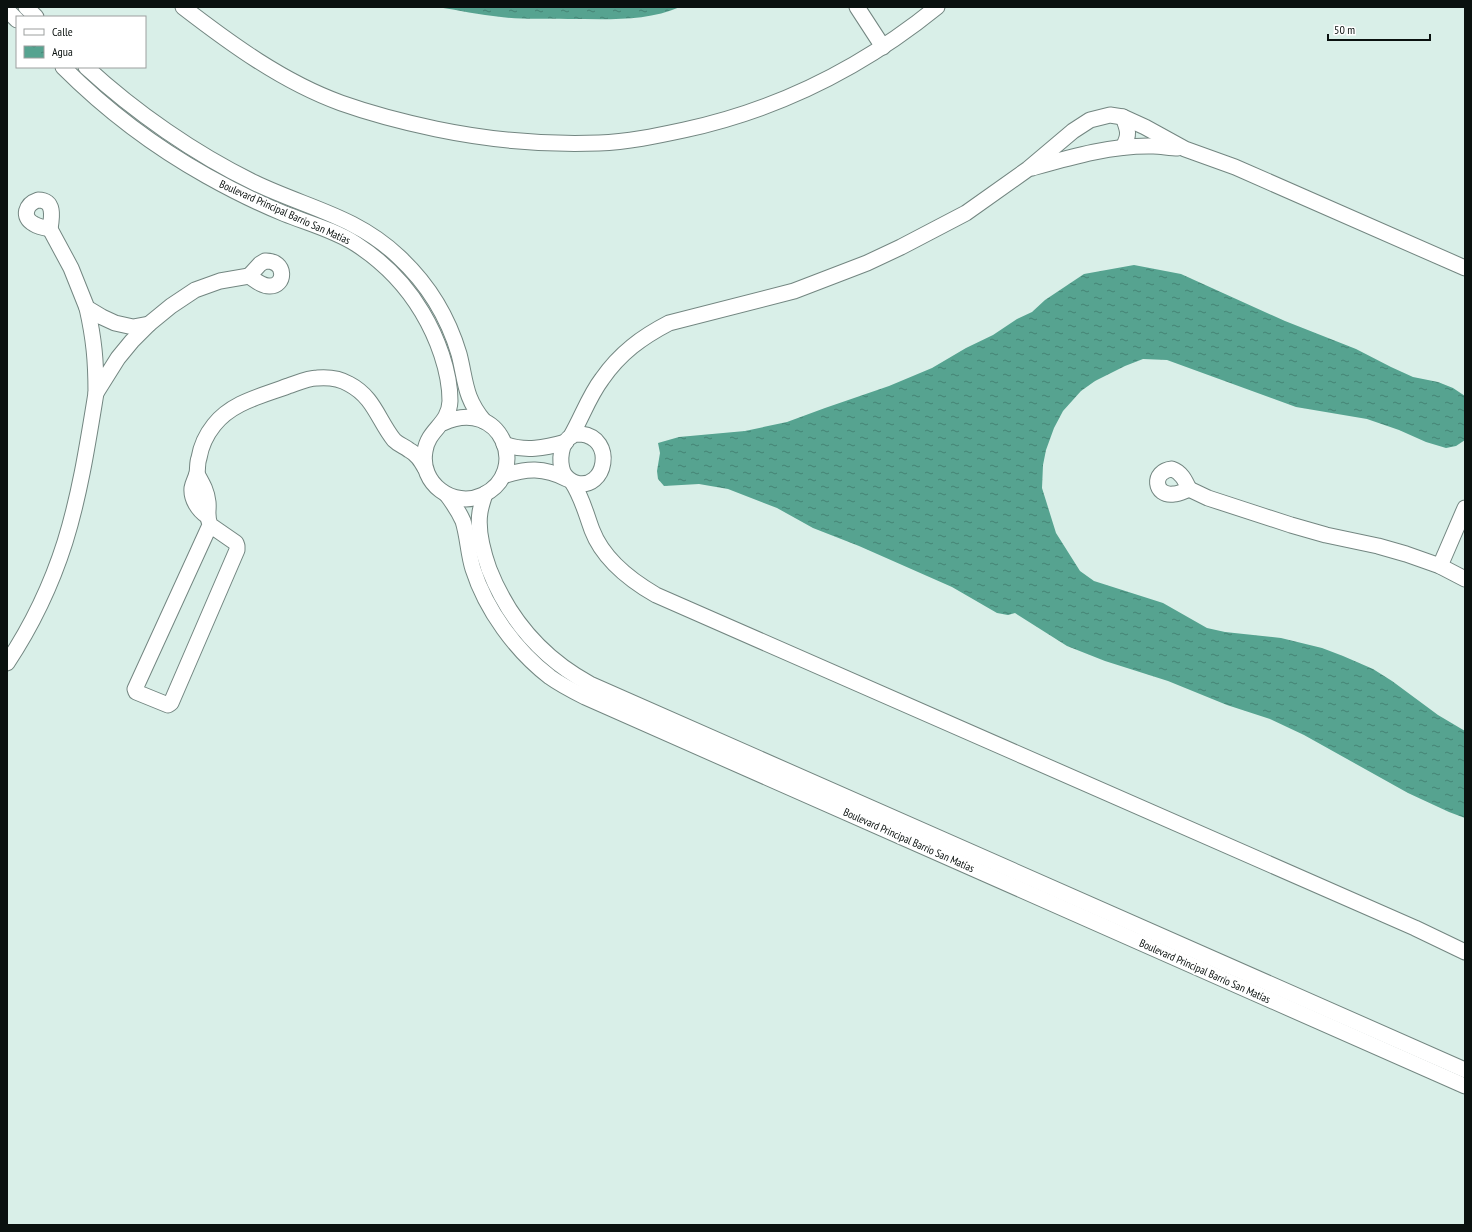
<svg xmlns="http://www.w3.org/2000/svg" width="1472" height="1232" viewBox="0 0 1472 1232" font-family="'PT Sans Narrow',sans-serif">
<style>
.water{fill:url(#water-ripples)}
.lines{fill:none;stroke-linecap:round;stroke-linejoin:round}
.minor-casing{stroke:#738681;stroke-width:17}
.minor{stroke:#fff;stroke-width:15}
.labels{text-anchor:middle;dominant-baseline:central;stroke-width:3.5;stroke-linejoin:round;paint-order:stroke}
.street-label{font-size:11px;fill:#0a110f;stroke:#fff}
</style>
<defs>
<pattern id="water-ripples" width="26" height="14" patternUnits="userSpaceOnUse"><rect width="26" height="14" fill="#56a390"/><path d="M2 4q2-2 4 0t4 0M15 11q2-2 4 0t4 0" fill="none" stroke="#458374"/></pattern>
</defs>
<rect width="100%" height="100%" fill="#d9efe8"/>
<g class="water">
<path d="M437,7H680C646,22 605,19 568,19C546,18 523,20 501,17C480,15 458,10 437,7Z"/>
<path d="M1134,265L1181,274L1285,321L1356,349L1391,367L1413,377L1438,382L1453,388L1465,396V440L1456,446L1446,448L1426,442L1399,430L1367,419L1296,407L1167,360L1143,359L1125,366L1095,381L1081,391L1063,411L1054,428L1046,450L1043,465L1042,488L1056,533L1080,571L1094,581L1163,603L1207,628L1225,632L1281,638L1322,648L1343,656L1373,669L1392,681L1438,715L1465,731V818L1449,812L1408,793L1304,735L1270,719L1227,705L1168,681L1105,661L1067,646L1015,613L1008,615L997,613L952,587L859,546L813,528L777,508L728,489L699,484L664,486L658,479L657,471L660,453L658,443L679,437L745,431L787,422L825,408L889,386L932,368L966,348L993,335L1017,319L1032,312L1045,300L1084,274Z"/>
</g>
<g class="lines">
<g class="minor-casing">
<g id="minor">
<path d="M26,7L36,17"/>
<path d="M183,7C231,44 283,82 341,103C372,114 403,122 436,129C489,140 545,145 599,143C628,142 656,136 684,130C777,110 863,67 937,7"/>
<path d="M857,7L883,47"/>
<path d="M7,10L17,20"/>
<path d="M63,67C105,109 155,147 207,176C232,190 258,203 285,214C308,223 334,230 356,244C382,261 406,285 422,312C437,337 450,371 450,401C449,425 428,429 425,451C419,483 453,509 483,495C531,472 501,396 443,423"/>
<path d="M86,67C135,112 195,154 255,183C307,208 356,216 399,257C427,283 448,317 459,354C466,381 464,397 484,421"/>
<path d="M1123,147C1130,135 1128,130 1123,117"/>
<path d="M1032,168C1071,157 1112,145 1153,146C1161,146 1170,148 1178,148"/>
<path d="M38,200C55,200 52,217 50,229C45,228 39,227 34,224C21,217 26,204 38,200Z"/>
<path d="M50,229L71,268L87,308L102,317L115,323L133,327L149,324L171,306L195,290L220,281L249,276"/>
<path d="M265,261C287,260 286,287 269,286C262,286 255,280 249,276L260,264Z"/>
<path d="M87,308C94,339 96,361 96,393L118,358L132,341L149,324"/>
<path d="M581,434C616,438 606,491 576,483C570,481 566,478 563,472C559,461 560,442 572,436C574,434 578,434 581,434Z"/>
<path d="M571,436C582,417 589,396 602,379C620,353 642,337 669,323L794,291L867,263L901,247L966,213L1028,169L1073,131L1090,120L1110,115L1123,117L1145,127L1185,149L1235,167L1465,268"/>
<path d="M504,444C525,452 545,448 566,442"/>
<path d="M1172,469C1181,472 1185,480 1189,489C1184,491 1179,494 1174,494C1154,497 1151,471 1172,469Z"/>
<path d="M197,474C202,483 207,491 208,502C209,511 206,514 210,525L135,689L136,692L168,705L171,703L237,550V546L236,543L210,525"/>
<path d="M503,476C526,468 544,467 567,479"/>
<path d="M572,482C582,497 586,514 592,530C603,559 630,580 656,595L1415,928L1465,952"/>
<path d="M1189,489L1208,498L1291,525L1326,535L1378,546L1406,554L1440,566L1465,579"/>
<path d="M485,494C483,500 481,506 480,512C477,530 483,552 489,569C509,620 542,658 590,684L1465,1070"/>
<path d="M447,495C453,503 459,512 463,521C468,537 468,553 473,569C486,610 516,651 550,677C561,685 573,691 585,697L1465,1086"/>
<path d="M207,516C198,510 191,499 192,488C193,482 196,478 197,473C198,468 197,463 199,458C201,446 206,435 214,425C232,402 262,396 288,386C297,383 308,378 317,378C329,377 339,378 349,384C374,397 378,420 394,440C399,445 404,446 409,450C417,454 421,461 425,468"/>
<path d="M1440,566L1465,508"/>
<path d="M7,663C31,627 52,583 65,542C80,494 88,442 96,393"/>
</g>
</g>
<use href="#minor" class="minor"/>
</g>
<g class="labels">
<g class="street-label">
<text transform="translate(285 212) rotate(24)">Boulevard Principal Barrio San Matías</text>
<text transform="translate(909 840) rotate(24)">Boulevard Principal Barrio San Matías</text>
<text transform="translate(1205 971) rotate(24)">Boulevard Principal Barrio San Matías</text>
</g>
</g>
<rect width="1472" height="1232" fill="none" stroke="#0a110f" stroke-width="16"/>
<rect x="16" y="16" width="130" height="52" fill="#ffffff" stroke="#9da09f"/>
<rect x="24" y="29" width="20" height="6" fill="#ffffff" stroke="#9da09f"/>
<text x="52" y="36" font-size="12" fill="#0a110f">Calle</text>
<rect x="24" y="46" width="20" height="12" fill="url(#water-ripples)" stroke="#9da09f"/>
<text x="52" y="56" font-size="12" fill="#0a110f">Agua</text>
<path d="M1328 34v6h102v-6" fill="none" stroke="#0a110f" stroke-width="2"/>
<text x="1334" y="34" font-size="12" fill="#0a110f" stroke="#ffffff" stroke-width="3" paint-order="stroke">50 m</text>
</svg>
